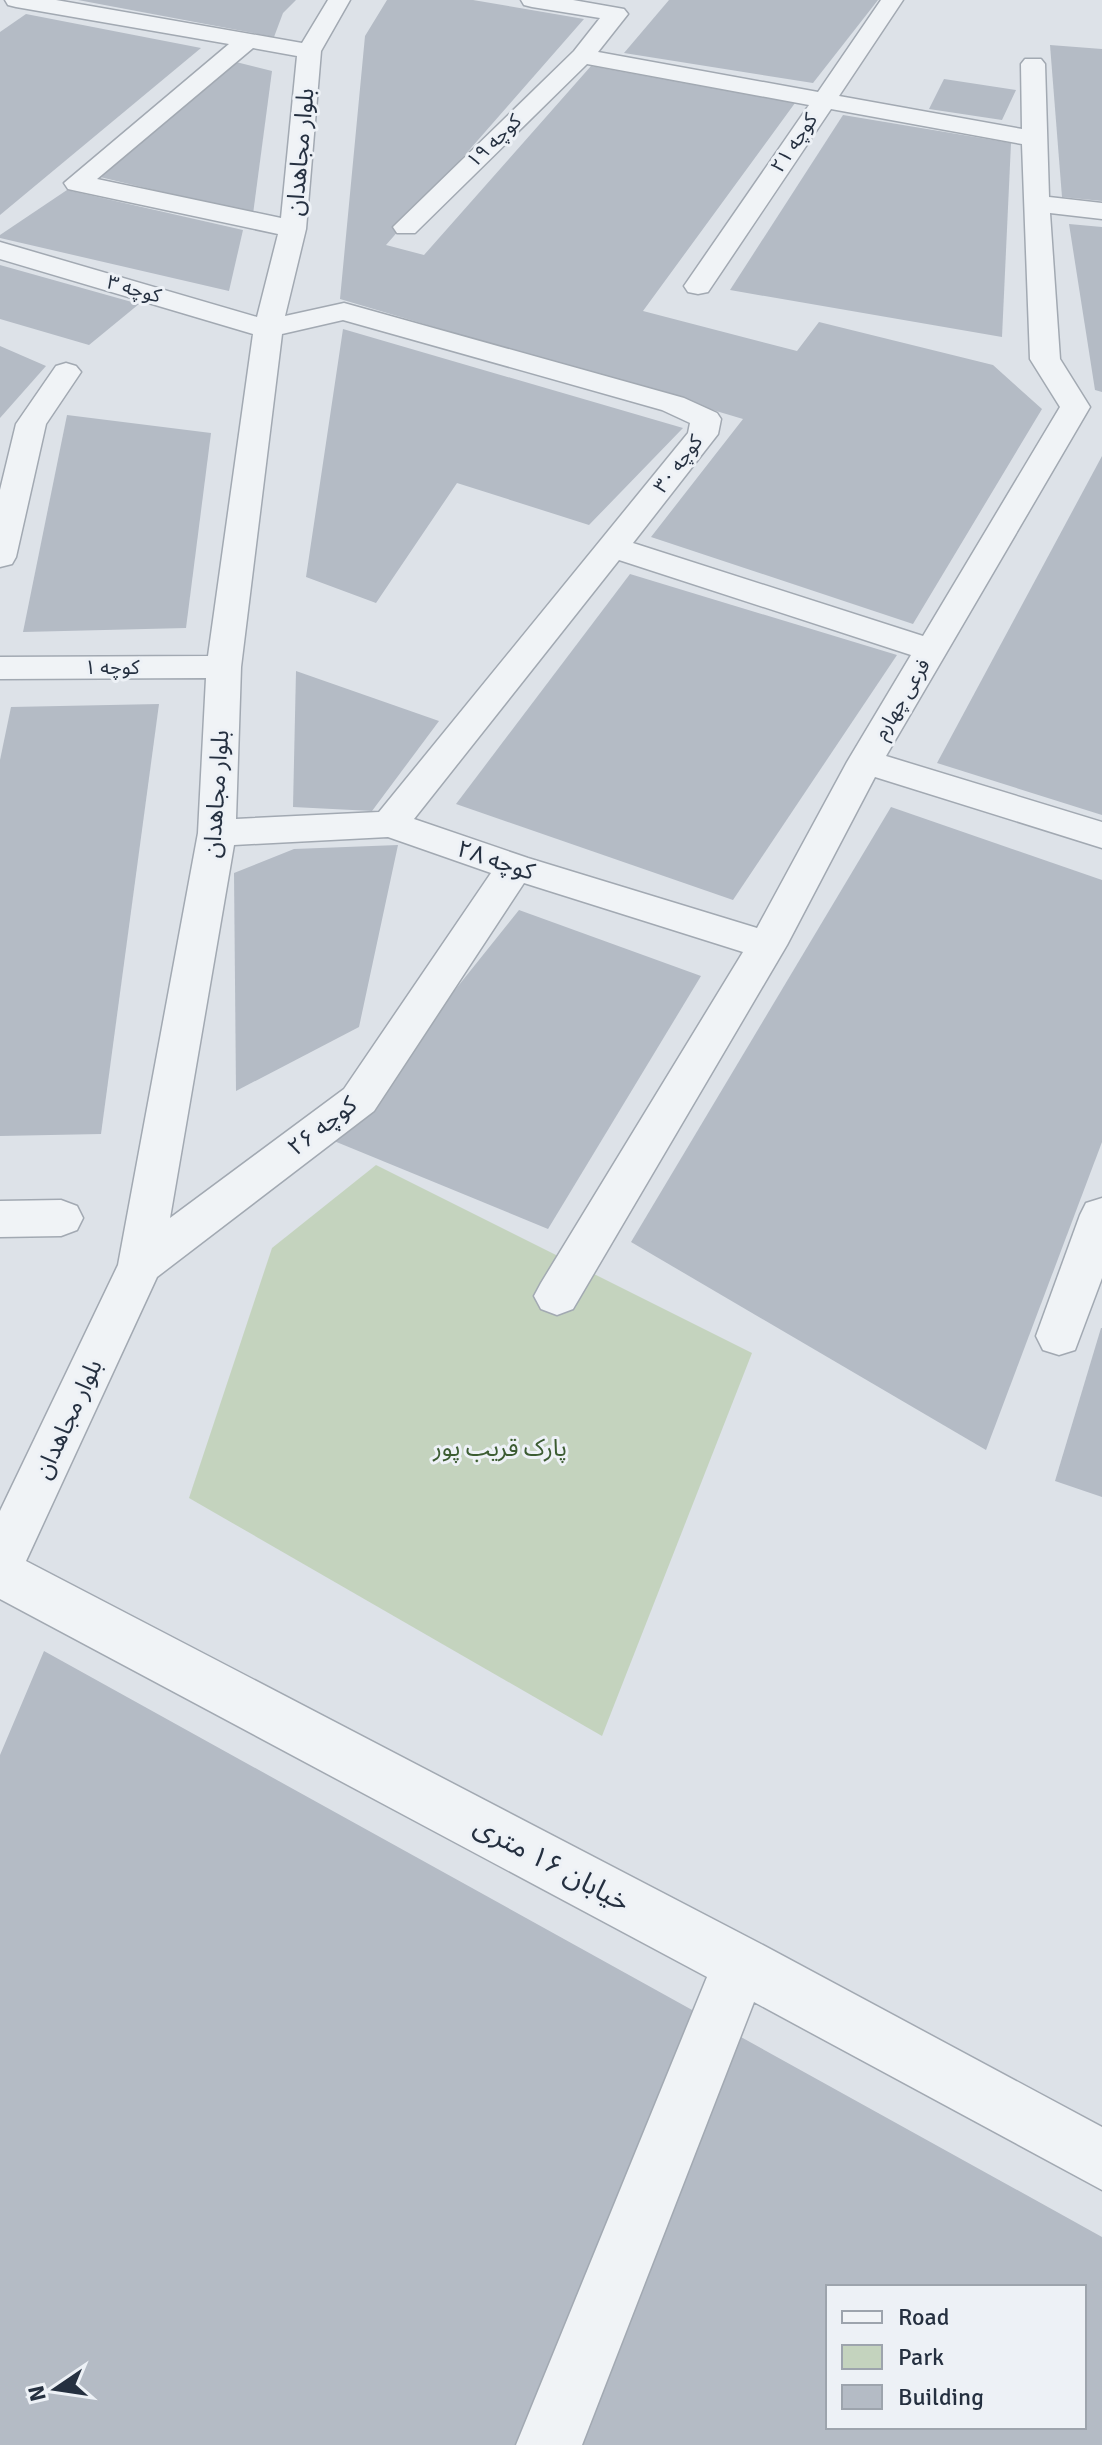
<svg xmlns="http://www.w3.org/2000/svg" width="1102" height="2445" viewBox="0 0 1102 2445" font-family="Signika,'Noto Sans Arabic',sans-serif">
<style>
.green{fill:#c4d3be}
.building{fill:#b4bbc5;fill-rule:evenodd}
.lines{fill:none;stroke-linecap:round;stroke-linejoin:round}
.minor-casing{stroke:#a2a9b2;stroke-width:3}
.minor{fill:#f0f3f6;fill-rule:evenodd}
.labels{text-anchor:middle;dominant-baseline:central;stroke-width:6;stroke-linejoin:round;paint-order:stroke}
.far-street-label{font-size:20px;fill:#253040;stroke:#edf1f6}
.street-label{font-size:24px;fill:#253040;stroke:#edf1f6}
.park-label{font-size:24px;fill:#3c5c32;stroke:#edf1f6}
.near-street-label{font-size:28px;fill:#253040;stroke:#edf1f6}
</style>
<rect width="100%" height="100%" fill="#dde2e8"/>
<path class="green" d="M376,1165L752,1353L602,1736L189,1498L272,1248Z"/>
<g class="building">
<path d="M78,0H296L283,13L274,37Z"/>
<path d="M387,0H473L584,19L386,245L424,255L591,66L795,103L643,311L797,351L819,322L993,365L1042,409L913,624L651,537L743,419L340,299L365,36Z"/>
<path d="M669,0H878L813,83L624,53Z"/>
<path d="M26,14L201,48L0,215V32Z"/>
<path d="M1050,45L1102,49V201L1062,197Z"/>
<path d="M236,62L272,71L253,214L100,177Z"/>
<path d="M944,79L1016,90L1002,120L929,109Z"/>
<path d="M843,115L1011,143L1002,337L730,290Z"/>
<path d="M67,190L243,230L229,291L0,238V235Z"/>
<path d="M1069,224L1102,227V392L1095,390Z"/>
<path d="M0,265L139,304L89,345L0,319Z"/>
<path d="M343,329L683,428L589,525L457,483L376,603L306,577Z"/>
<path d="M0,346L46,366L0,418Z"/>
<path d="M67,415L211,433L186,628L23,632Z"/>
<path d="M1102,456V815L937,763Z"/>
<path d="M630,574L897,655L733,900L456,804Z"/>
<path d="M296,671L439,721L372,811L293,807Z"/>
<path d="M159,704L101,1134L0,1136V760L11,707Z"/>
<path d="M891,807L1102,880V1142L986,1450L631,1242Z"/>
<path d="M398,845L359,1027L236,1091L234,873L294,849Z"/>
<path d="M519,910L701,976L548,1229L334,1141Z"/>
<path d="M1101,1328H1102V1497L1055,1481Z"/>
<path d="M44,1651L1102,2237V2445H0V1755ZM828,2287H1084V2427H828Z"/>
</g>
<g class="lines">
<g class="minor-casing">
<g id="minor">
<path d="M5,0H56L302,43L328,0H350L321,51L306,229L285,316L344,303L684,398L717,413L721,419L718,434L633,543L923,636L1060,407L1030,359L1022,144L831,109L708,292L698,294L688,292L684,286L809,105L587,64L415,233H397L393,227L574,51L600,18L532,7L524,5L521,0H573L624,9L628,14L598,52L818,92L881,0H903L839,96L1022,129L1021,64L1025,59H1041L1045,64L1049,197L1102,203V219L1050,213L1060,359L1090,407L886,756L1102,822V848L875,777L787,945L573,1309L557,1315L541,1309L534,1296L541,1283L743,952L524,883L374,1111L157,1277L26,1561L761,1944L1102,2127V2190L754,2002L582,2445H516L707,1977L0,1599V1511L118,1265L198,833L206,678L0,679V657L208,656L253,334L0,259V242L257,317L278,234L77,191L68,189L64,183L229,44L16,7L8,5ZM253,48L297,56L281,218L97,179ZM343,320L662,410L690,423L688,433L379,812L236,819L241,667L282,334ZM619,560L911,655L847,762L757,928L528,858L414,819ZM388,837L491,873L344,1089L170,1218L234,845Z"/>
<path d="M66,363L76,366L81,372L46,424L16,557L12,564L0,567V490L16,424L56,366Z"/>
<path d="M1102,1198V1278L1075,1350L1059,1355L1043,1350L1036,1336L1080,1215L1086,1203Z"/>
<path d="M61,1200L77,1206L83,1218L77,1230L61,1236L0,1237V1201Z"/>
</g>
</g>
<use href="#minor" class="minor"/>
</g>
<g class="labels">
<g class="far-street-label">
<text transform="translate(494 141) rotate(-44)">کوچه ۱۹</text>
<text transform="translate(794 143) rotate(-56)">کوچه ۲۱</text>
<text transform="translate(134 289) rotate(16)">کوچه ۳</text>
<text transform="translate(678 464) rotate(-53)">کوچه ۳۰</text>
<text x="112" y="667">کوچه ۱</text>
<text transform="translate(902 699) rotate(-59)">فرعی چهارم</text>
</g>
<g class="street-label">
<text transform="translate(300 152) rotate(-85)">بلوار مجاهدان</text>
<text transform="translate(216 794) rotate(-86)">بلوار مجاهدان</text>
<text transform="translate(496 860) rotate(18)">کوچه ۲۸</text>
<text transform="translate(322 1126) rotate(-38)">کوچه ۲۶</text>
<text transform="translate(68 1419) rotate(-65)">بلوار مجاهدان</text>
</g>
<g class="park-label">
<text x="500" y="1448">پارک قریب پور</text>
</g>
<g class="near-street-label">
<text transform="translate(552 1864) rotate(28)">خیابان ۱۶ متری</text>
</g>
</g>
<rect x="826" y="2285" width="260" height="144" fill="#edf1f6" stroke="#9da4ad" stroke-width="2"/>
<rect x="842" y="2311" width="40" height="12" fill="#f0f3f6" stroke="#9da4ad" stroke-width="2"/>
<text x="898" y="2325" font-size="24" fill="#253040">Road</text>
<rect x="842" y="2345" width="40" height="24" fill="#c4d3be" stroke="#9da4ad" stroke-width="2"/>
<text x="898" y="2365" font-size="24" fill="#253040">Park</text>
<rect x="842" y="2385" width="40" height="24" fill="#b4bbc5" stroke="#9da4ad" stroke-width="2"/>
<text x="898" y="2405" font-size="24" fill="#253040">Building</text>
<g transform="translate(56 2389) rotate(257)" stroke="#edf1f6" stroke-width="6" paint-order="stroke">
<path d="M0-6L14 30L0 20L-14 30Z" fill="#253040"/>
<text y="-12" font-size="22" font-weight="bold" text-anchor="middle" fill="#253040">N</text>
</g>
</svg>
